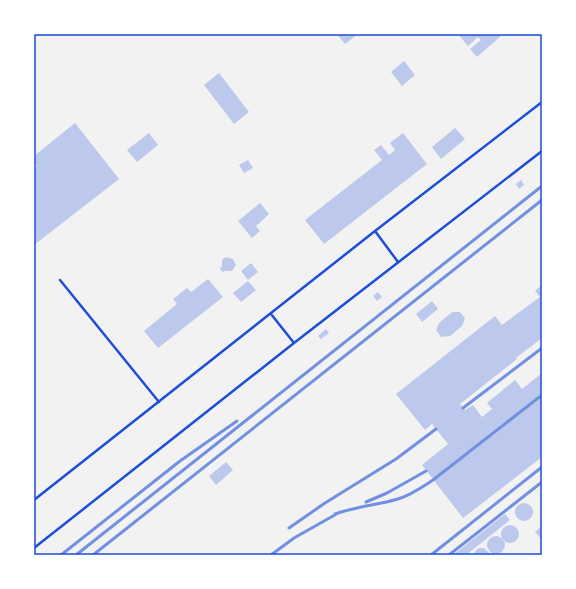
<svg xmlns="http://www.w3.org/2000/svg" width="576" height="589" font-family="'Noto Sans',sans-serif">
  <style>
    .building { fill: #bdc9ec }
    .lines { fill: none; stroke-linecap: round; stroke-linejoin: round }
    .service { stroke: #1d4ed8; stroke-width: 2.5 }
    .rail { stroke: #7290e2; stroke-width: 3 }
    .neatline { fill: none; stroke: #1d4ed8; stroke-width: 1.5 }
  </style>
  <rect width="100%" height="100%" fill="#f2f2f2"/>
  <path class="building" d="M 337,34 L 358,34 L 345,44 Z
    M 458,34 L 486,34 L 487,35 L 501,34 L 502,35 L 477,57 L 470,49 L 481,40 L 478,37 L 468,46 Z
    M 404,61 L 415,75 L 402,86 L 391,72 Z
    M 219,73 L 249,112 L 234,124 L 204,85 Z
    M 75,123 L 119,179 L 34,245 L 34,169 L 37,166 L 34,162 L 34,156 Z
    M 455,128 L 465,139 L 441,159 L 432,147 Z
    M 149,133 L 158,145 L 137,162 L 127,150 Z
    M 403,133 L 427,164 L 324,244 L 305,220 L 382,160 L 374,150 L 381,145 L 389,155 L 395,150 L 390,143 Z
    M 248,160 L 253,168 L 244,173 L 239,165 Z
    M 521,180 L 524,185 L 519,189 L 516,184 Z
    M 260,203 L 269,214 L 256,226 L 260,231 L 252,238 L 238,221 Z
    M 226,257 L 233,259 L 236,265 L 232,271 L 225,271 L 223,272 L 219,268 L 222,267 L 222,260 Z
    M 251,263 L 258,272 L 248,280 L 241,271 Z
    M 208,279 L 223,297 L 158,348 L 144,331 L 177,304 L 173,299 L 187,288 L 191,292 Z
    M 248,281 L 256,290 L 241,302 L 233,293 Z
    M 542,285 L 542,338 L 516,358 L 517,359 L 460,404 L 465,410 L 473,405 L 482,417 L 492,409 L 487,403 L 515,380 L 522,389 L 542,373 L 542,457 L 463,518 L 422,465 L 448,444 L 432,424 L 425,430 L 396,394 L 495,316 L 502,325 L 540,297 L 535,291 Z
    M 378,292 L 382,297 L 377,301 L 373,296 Z
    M 432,301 L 438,309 L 422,322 L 416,314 Z
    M 452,312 L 460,312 L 465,318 L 462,326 L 450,336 L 441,337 L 436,330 L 439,323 Z
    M 326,329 L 329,333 L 321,339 L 318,336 Z
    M 226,462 L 233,470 L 216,485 L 209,476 Z
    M515 512a9 9 0 1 1 18 0a9 9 0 1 1-18 0Z
    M 505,514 L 510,520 L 466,555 L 453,555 Z
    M501 534a9 9 0 1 1 18 0a9 9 0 1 1-18 0Z
    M 542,526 L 542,540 L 535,532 Z
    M487 545a9 9 0 1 1 18 0a9 9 0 1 1-18 0Z
    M 479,548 L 484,548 L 491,555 L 473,555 L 476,550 Z"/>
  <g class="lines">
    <path class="service" d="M 375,231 L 398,262
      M 60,280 L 159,402
      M 271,314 L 294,343
      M 34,500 L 375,231 L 542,102
      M 34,548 L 294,343 L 542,151"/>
    <path class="rail" d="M 463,408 L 542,348
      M 366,502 L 387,493 L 426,471
      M 335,514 C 355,507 377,505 398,499 C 411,495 422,487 433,480 L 542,395
      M 289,528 L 325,503 L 396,459 L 436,429
      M 61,555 L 180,461 L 237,421
      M 76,555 L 542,186
      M 93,555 L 542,200
      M 271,555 L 294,538 L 340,512
      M 431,555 L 542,467
      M 449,555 L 542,482"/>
  </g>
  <rect width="576" height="589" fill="none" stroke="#ffffff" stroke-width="70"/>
  <rect x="35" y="35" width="506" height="519" class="neatline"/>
</svg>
